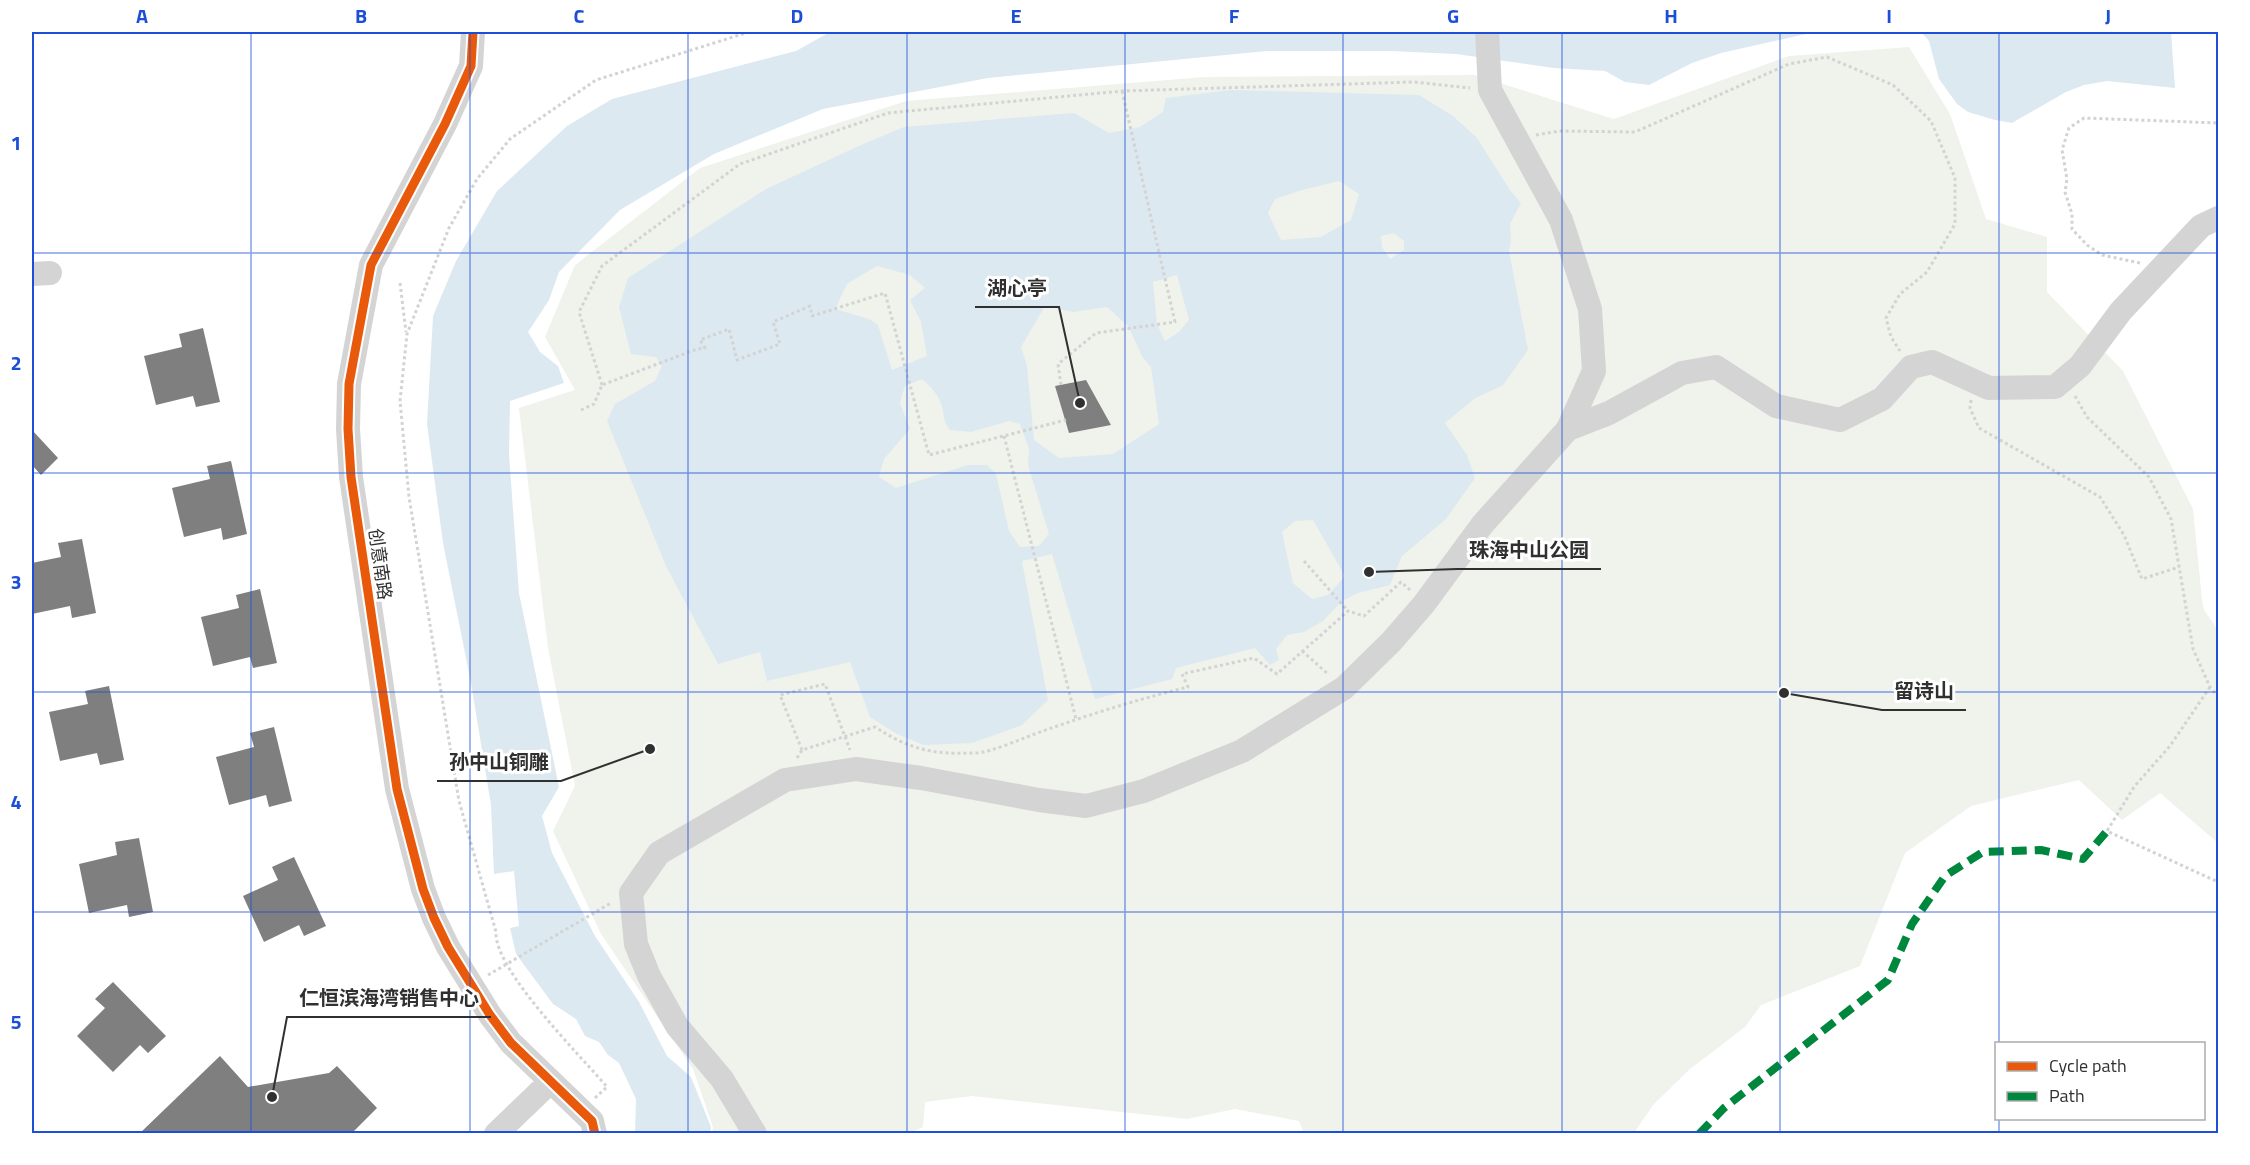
<svg xmlns="http://www.w3.org/2000/svg" width="2250" height="1165" font-family="'Titillium Web','Noto Sans SC',sans-serif">
  <style>
    .green { fill: #f0f2ec }
    .water { fill: #dde9f0; fill-rule: evenodd }
    .building { fill: #7f7f7f }
    .lines { fill: none; stroke-linecap: round; stroke-linejoin: round }
    .path { stroke: #d3d3d3; stroke-width: 3; stroke-dasharray: 3 3; stroke-linecap: butt }
    .minor { stroke: #d4d4d4; stroke-width: 24 }
    .quiet { stroke: #00873e; stroke-width: 8; stroke-dasharray: 15 8; stroke-linecap: butt }
    .cycleway-casing { stroke: #fff; stroke-width: 13 }
    .cycleway { stroke: #e8590c; stroke-width: 9 }
    .grid { fill: none; stroke: #1d4ed8; stroke-width: 1.5; stroke-opacity: 0.55 }
    .labels { text-anchor: middle; stroke-width: 6; stroke-linejoin: round; paint-order: stroke }
    .street-label { font-size: 18px; fill: #303030; stroke: #fff }
    .leader { fill: none; stroke: #303030; stroke-width: 2 }
    .callout-dot { fill: #303030; stroke: #fff; stroke-width: 2 }
    .callout-label { font-size: 20px; text-anchor: middle; font-weight: bold; fill: #303030; stroke: #fff; stroke-width: 6; stroke-linejoin: round; paint-order: stroke }
    .neatline { fill: none; stroke: #1d4ed8; stroke-width: 2 }
    .grid-label { font-size: 20px; text-anchor: middle; font-weight: bold; fill: #1d4ed8 }
  </style>
  <rect width="100%" height="100%" fill="#fff"/>
  <path class="green" d="M 1909,47 L 1950,114 L 1986,219 L 2047,237 L 2047,292 L 2123,371 L 2193,509 L 2202,600 L 2204,610 L 2218,630 L 2218,843 L 2160,793 L 2122,820 L 2079,780 L 1971,806 L 1905,853 L 1860,966 L 1761,1005 L 1745,1027 L 1690,1069 L 1653,1105 L 1634,1133 L 1304,1133 L 1299,1121 L 1235,1109 L 1187,1119 L 972,1096 L 925,1102 L 923,1127 L 909,1133 L 712,1133 L 713,1127 L 693,1069 L 601,934 L 553,831 L 575,786 L 548,648 L 519,408 L 575,390 L 545,337 L 575,265 L 700,168 L 906,101 L 1205,77 L 1474,75 L 1614,119 L 1789,56 Z"/>
  <path class="water" d="M 830,32 L 1815,32 L 1721,53 L 1692,63 L 1649,85 L 1625,82 L 1605,71 L 1554,68 L 1456,54 L 1391,51 L 1267,51 L 988,78 L 823,109 L 714,154 L 620,210 L 559,272 L 549,300 L 528,332 L 540,352 L 558,366 L 564,383 L 510,401 L 509,454 L 519,593 L 559,787 L 542,816 L 552,853 L 595,936 L 639,1002 L 667,1056 L 691,1077 L 711,1127 L 710,1133 L 635,1133 L 636,1099 L 619,1063 L 608,1055 L 599,1042 L 585,1036 L 576,1019 L 553,1004 L 516,954 L 510,928 L 519,926 L 514,871 L 494,874 L 491,805 L 471,683 L 443,543 L 427,424 L 433,316 L 456,261 L 497,191 L 567,126 L 612,99 L 796,51 Z
    M 1921,32 L 2171,32 L 2175,88 L 2107,81 L 2084,85 L 2066,92 L 2012,123 L 1995,120 L 1968,112 L 1957,104 L 1939,79 L 1929,41 Z
    M 1230,90 L 1419,95 L 1453,116 L 1477,138 L 1510,190 L 1521,203 L 1510,224 L 1511,240 L 1509,251 L 1528,350 L 1503,385 L 1474,399 L 1445,423 L 1467,455 L 1475,478 L 1446,519 L 1402,556 L 1390,585 L 1358,593 L 1342,601 L 1323,621 L 1304,632 L 1287,635 L 1276,649 L 1279,660 L 1270,665 L 1255,648 L 1176,668 L 1172,679 L 1095,699 L 1052,554 L 1022,561 L 1048,700 L 1022,725 L 972,743 L 924,745 L 897,734 L 870,717 L 850,662 L 767,681 L 760,652 L 718,664 L 666,566 L 607,421 L 615,404 L 655,381 L 662,366 L 656,357 L 631,354 L 619,307 L 628,278 L 766,189 L 861,145 L 904,127 L 1074,113 L 1109,133 L 1140,127 L 1163,112 L 1166,98 ZM 1339,181 L 1359,194 L 1351,220 L 1321,237 L 1281,240 L 1268,213 L 1275,199 L 1302,190 ZM 1394,233 L 1404,241 L 1404,250 L 1390,259 L 1382,247 L 1381,236 ZM 877,266 L 910,275 L 925,288 L 910,300 L 921,322 L 927,356 L 892,370 L 878,325 L 869,319 L 835,309 L 847,284 ZM 1177,275 L 1189,320 L 1179,332 L 1165,341 L 1157,324 L 1153,282 ZM 1045,306 L 1073,312 L 1107,307 L 1128,326 L 1143,358 L 1151,367 L 1159,424 L 1113,454 L 1059,458 L 1034,440 L 1027,366 L 1021,347 ZM 922,379 C 931,387 939,395 942,407 C 945,417 942,419 950,430 L 971,432 L 1009,421 L 1020,424 L 1029,449 L 1028,465 L 1049,534 L 1039,546 L 1020,547 L 1009,531 L 996,474 L 987,465 L 968,465 L 896,488 L 879,477 L 884,459 L 910,429 L 900,403 L 905,386 ZM 1313,520 L 1345,576 L 1328,595 L 1312,599 L 1293,583 L 1282,532 L 1295,521 Z"/>
  <path class="building" d="M 203,328 L 220,402 L 196,407 L 193,396 L 156,405 L 144,356 L 182,347 L 179,334 Z
    M 1086,380 L 1111,425 L 1069,433 L 1055,386 Z
    M 32,430 L 58,458 L 41,475 L 32,465 Z
    M 231,461 L 247,534 L 223,540 L 221,528 L 184,537 L 172,488 L 210,479 L 207,466 Z
    M 82,539 L 96,613 L 72,618 L 70,606 L 32,614 L 32,563 L 61,557 L 58,543 Z
    M 260,589 L 277,663 L 253,668 L 250,657 L 213,666 L 201,617 L 239,608 L 236,595 Z
    M 109,686 L 124,760 L 100,765 L 97,753 L 60,761 L 49,712 L 88,704 L 85,691 Z
    M 274,727 L 292,801 L 269,807 L 266,795 L 229,805 L 216,757 L 254,747 L 250,733 Z
    M 139,838 L 153,912 L 129,917 L 127,905 L 89,913 L 79,864 L 117,855 L 115,842 Z
    M 294,857 L 326,926 L 304,936 L 299,925 L 264,942 L 243,896 L 278,880 L 272,867 Z
    M 113,982 L 166,1036 L 148,1053 L 140,1045 L 113,1072 L 77,1036 L 105,1008 L 95,999 Z
    M 220,1056 L 248,1087 L 329,1073 L 337,1066 L 377,1108 L 351,1134 L 139,1134 Z"/>
  <g class="lines">
    <path class="path" d="M 1536,135 L 1559,131 L 1635,132 L 1789,64 L 1827,57 L 1893,85 L 1931,121 L 1955,178 L 1955,224 L 1927,272 L 1900,294 L 1886,318 L 1891,337 L 1900,351
      M 2140,263 L 2102,255 L 2087,245 L 2072,229 L 2072,214 L 2065,192 L 2067,179 L 2062,150 L 2069,128 L 2084,118 L 2218,123
      M 400,283 L 406,332
      M 602,385 L 579,312 L 602,266 L 740,164 L 888,113 L 1122,91 L 1414,82 L 1470,88
      M 1061,385 L 1058,364 L 1096,333 L 1175,322 L 1122,91
      M 2075,396 L 2087,417 L 2149,477 L 2171,519 L 2193,649 L 2210,687 L 2218,697
      M 1971,400 L 1970,408 L 1979,428 L 2100,497 L 2124,535 L 2142,579 L 2179,567
      M 581,410 L 594,404 L 602,385 L 697,349 L 705,348 L 700,340 L 729,329 L 737,360 L 780,344 L 773,322 L 810,306 L 812,316 L 885,293 L 929,455 L 1066,420
      M 1004,436 L 1076,719
      M 1304,561 L 1348,611
      M 1302,651 L 1328,674
      M 2210,687 L 2170,746 L 2134,787 L 2107,831 L 2218,882
      M 802,750 L 780,695 L 825,684 L 850,750
      M 797,758 L 802,750 L 875,727 C 909,749 933,755 974,753 C 991,753 1025,737 1043,731 C 1091,714 1139,699 1188,687 L 1182,674 L 1254,658 L 1277,674 L 1348,611 L 1364,616 L 1401,582 L 1410,590
      M 488,975 L 611,903
      M 595,1098 L 607,1087 C 581,1056 494,970 496,932 L 459,801 L 409,497 L 400,401 L 407,334 L 449,228 L 477,179 L 510,139 L 596,80 L 749,32"/>
    <path class="minor" d="M 473,32 L 471,66 L 445,124 L 371,265 L 349,384 L 348,429 L 351,477 L 397,789 L 423,889 L 434,918 L 448,947 L 490,1015 L 511,1043 L 592,1121 L 595,1134
      M 1487,32 L 1490,90 L 1561,220 L 1590,309 L 1594,371 L 1568,429
      M 32,274 L 50,273
      M 496,1134 L 550,1082
      M 755,1134 L 722,1079 L 677,1026 L 649,976 L 636,944 L 631,893 L 659,853 L 785,780 L 856,769 L 921,778 L 1039,800 L 1086,806 L 1144,791 L 1242,751 L 1344,688 L 1391,642 L 1424,604 L 1482,525 L 1568,429 L 1609,413 L 1682,373 L 1716,367 L 1776,406 L 1840,420 L 1882,399 L 1911,367 L 1932,362 L 1989,388 L 2055,387 L 2080,366 L 2121,311 L 2201,226 L 2218,218"/>
    <path class="quiet" d="M 1699,1134 L 1724,1108 L 1888,980 L 1912,924 L 1945,876 L 1983,852 L 2041,850 L 2083,859 L 2107,831"/>
    <defs>
      <path id="cycleway" d="M 473,32 L 471,66 L 445,124 L 371,265 L 349,384 L 348,429 L 351,477 L 397,789 L 423,889 L 434,918 L 448,947 L 490,1015 L 511,1043 L 592,1121 L 595,1134"/>
    </defs>
    <use href="#cycleway" class="cycleway-casing"/>
    <use href="#cycleway" class="cycleway"/>
  </g>
  <path class="grid" d="M 251,32 L 251,1134M 470,32 L 470,1134M 688,32 L 688,1134M 907,32 L 907,1134M 1125,32 L 1125,1134M 1343,32 L 1343,1134M 1562,32 L 1562,1134M 1780,32 L 1780,1134M 1999,32 L 1999,1044M 32,253 L 2218,253M 32,473 L 2218,473M 32,692 L 2218,692M 32,912 L 2218,912M 1999,1118 L 1999,1134"/>
  <g class="labels">
    <g class="street-label">
      <text transform="translate(380 564) rotate(82)" y="6">创意南路</text>
    </g>
  </g>
  <path class="leader" d="M1080 403L1059 307H975M1369 572L1457 569H1601M1784 693L1882 710H1966M650 749L561 781H437M272 1097L287 1017H491"/>
  <g class="callout-dot">
    <circle cx="1080" cy="403" r="6"/>
    <circle cx="1369" cy="572" r="6"/>
    <circle cx="1784" cy="693" r="6"/>
    <circle cx="650" cy="749" r="6"/>
    <circle cx="272" cy="1097" r="6"/>
  </g>
  <g class="callout-label">
    <text x="1017" y="295">湖心亭</text>
    <text x="1529" y="557">珠海中山公园</text>
    <text x="1924" y="698">留诗山</text>
    <text x="499" y="769">孙中山铜雕</text>
    <text x="389" y="1005">仁恒滨海湾销售中心</text>
  </g>
  <rect width="2250" height="1165" fill="none" stroke="#ffffff" stroke-width="66"/>
  <rect x="1995" y="1042" width="210" height="78" fill="#ffffff" stroke="#acacac" stroke-width="1.5"/>
  <rect x="2007" y="1062" width="30" height="9" fill="#e8590c" stroke="#acacac" stroke-width="1.5"/>
  <text x="2049" y="1072" font-size="18" fill="#303030">Cycle path</text>
  <rect x="2007" y="1092" width="30" height="9" fill="#00873e" stroke="#acacac" stroke-width="1.5"/>
  <text x="2049" y="1102" font-size="18" fill="#303030">Path</text>
  <rect x="33" y="33" width="2184" height="1099" class="neatline"/>
  <g class="grid-label">
    <text x="142" y="23">A</text>
    <text x="361" y="23">B</text>
    <text x="579" y="23">C</text>
    <text x="797" y="23">D</text>
    <text x="1016" y="23">E</text>
    <text x="1234" y="23">F</text>
    <text x="1453" y="23">G</text>
    <text x="1671" y="23">H</text>
    <text x="1889" y="23">I</text>
    <text x="2108" y="23">J</text>
    <text x="16" y="150">1</text>
    <text x="16" y="370">2</text>
    <text x="16" y="589">3</text>
    <text x="16" y="809">4</text>
    <text x="16" y="1029">5</text>
  </g>
</svg>
